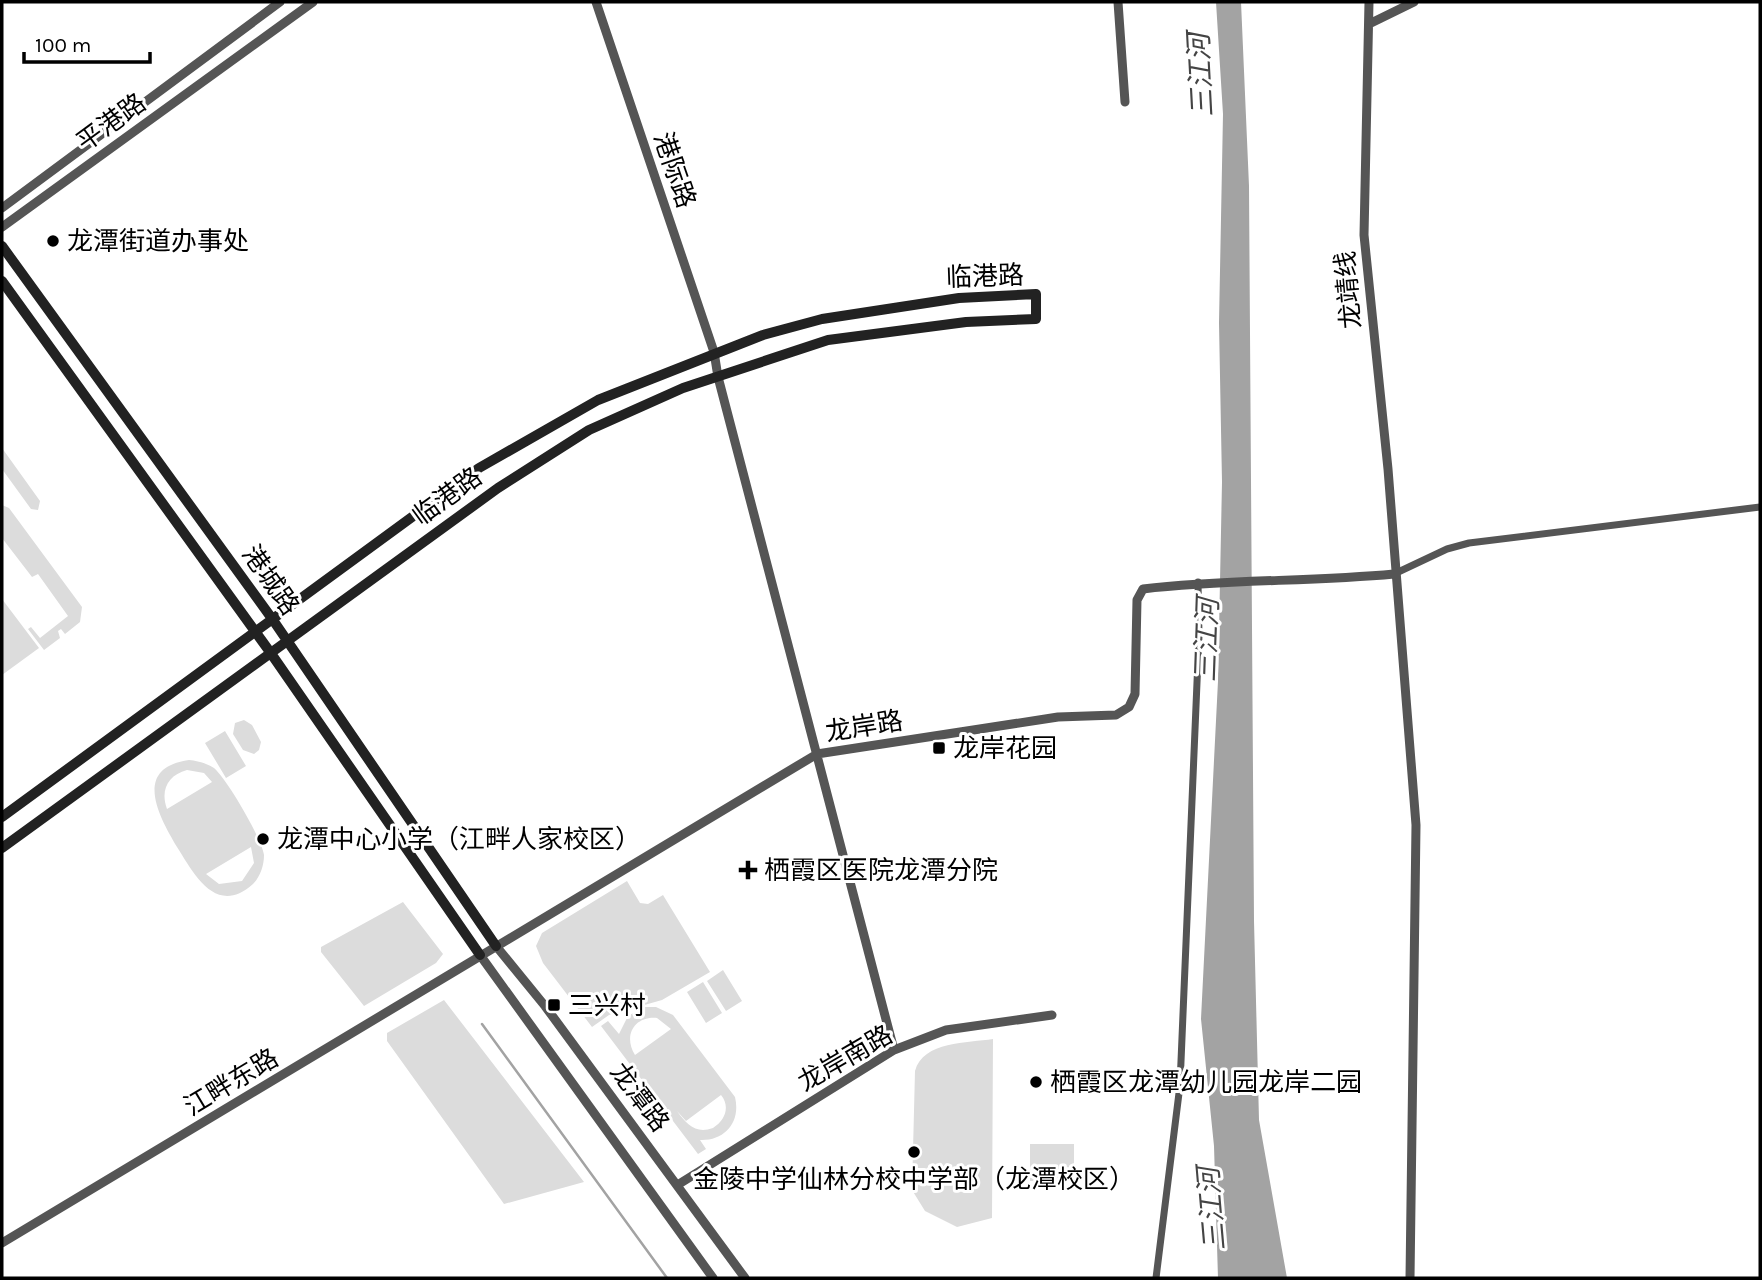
<svg xmlns="http://www.w3.org/2000/svg" width="1762" height="1280" font-family="Karla,'Noto Sans SC',sans-serif">
  <style>
    .green { fill: #dcdcdc; fill-rule: evenodd }
    .water { fill: #a3a3a3 }
    .lines { fill: none; stroke-linecap: round; stroke-linejoin: round }
    .stream { stroke: #a3a3a3; stroke-width: 2.5 }
    .minor { stroke: #555; stroke-width: 7 }
    .tertiary { stroke: #555; stroke-width: 9 }
    .secondary { stroke: #222; stroke-width: 10 }
    .poi-dot { fill: #000; stroke: #fff; stroke-width: 2.5 }
    .labels { text-anchor: middle; stroke-width: 6; stroke-linejoin: round; paint-order: stroke }
    .street-label { font-size: 26px; fill: #000; stroke: #fff }
    .poi-label { font-size: 26px; fill: #000; stroke: #fff; text-anchor: start }
    .water-label { font-size: 28px; font-style: italic; fill: #444; stroke: #fff }
  </style>
  <rect width="100%" height="100%" fill="#fff"/>
  <path class="green" d="M 2,448 L 40,501 L 38,510 L 31,509 L 2,469 Z
    M 2,505 L 9,508 L 82,607 L 80,622 L 65,634 L 61,629 L 58,631 L 60,638 L 44,650 L 28,629 L 31,627 L 40,638 L 68,616 L 38,574 L 32,577 L 2,538 Z
    M 2,599 L 39,648 L 2,675 Z
    M 244,720 L 252,725 L 261,742 L 259,750 L 254,754 L 243,750 L 233,734 L 235,723 Z
    M 225,731 L 246,766 L 226,778 L 205,743 Z
    M 189,760 C 198,761 206,763 214,768 C 227,779 262,839 264,855 C 264,866 260,877 253,884 C 216,917 194,874 177,847 C 160,818 131,768 189,760 ZM 187,770 L 204,773 L 212,782 L 167,809 C 160,790 168,775 187,770 ZM 251,847 L 254,863 L 242,881 L 219,884 L 206,874 Z
    M 627,881 L 640,903 L 648,904 L 663,895 L 710,972 L 662,1000 L 609,1015 L 592,1027 L 543,963 L 536,946 L 542,933 Z
    M 403,902 L 443,954 L 436,963 L 364,1006 L 321,952 L 321,947 Z
    M 723,970 L 742,1001 L 726,1011 L 707,981 Z
    M 703,982 L 722,1013 L 706,1023 L 687,992 Z
    M 444,1000 L 584,1182 L 504,1204 L 387,1041 L 387,1033 Z
    M 644,1007 L 656,1007 L 673,1015 L 735,1097 C 741,1122 725,1141 700,1140 L 706,1149 L 698,1154 L 601,1026 L 608,1021 L 619,1034 L 628,1016 ZM 657,1018 L 671,1029 L 635,1055 C 623,1036 634,1016 657,1018 ZM 721,1095 C 730,1106 726,1120 713,1128 C 696,1134 687,1125 677,1111 L 686,1121 Z
    M 993,1039 L 992,1218 L 957,1227 L 925,1211 L 912,1190 L 915,1071 C 923,1041 968,1043 993,1039 Z
    M 1030,1144 L 1074,1144 L 1074,1181 L 1030,1181 Z"/>
  <path class="water" d="M 1216,2 L 1241,2 L 1249,186 L 1254,921 L 1259,1120 L 1287,1278 L 1218,1278 L 1214,1146 L 1201,1019 L 1218,681 L 1222,482 L 1219,323 L 1223,114 Z"/>
  <g class="lines">
    <path class="stream" d="M 482,1024 L 667,1278"/>
    <path class="minor" d="M 1394,574 L 1447,549 L 1469,543 L 1760,507
      M 1156,1278 L 1180,1085 L 1199,635 L 1198,582"/>
    <path class="tertiary" d="M 596,2 L 714,352 L 718,377 L 894,1050
      M 1118,2 L 1125,102
      M 1369,2 L 1364,235 L 1388,469 L 1416,825 L 1410,1278
      M 1369,24 L 1414,2
      M 2,208 L 280,2
      M 2,227 L 313,2
      M 496,946 L 545,1006 L 745,1278
      M 480,955 L 713,1278
      M 679,1184 L 894,1050 L 946,1030 L 1052,1015
      M 2,1243 L 817,754 L 1058,717 L 1116,715 L 1129,707 L 1135,694 L 1137,600 L 1143,589 C 1226,579 1310,582 1394,574"/>
    <path class="secondary" d="M 2,246 L 273,620 L 496,946
      M 2,281 L 270,652 L 480,955
      M 2,817 L 479,468 L 598,400 L 763,335 L 822,319 L 959,298 L 1036,294 L 1036,319 L 966,322 L 828,340 L 683,388 L 589,430 L 498,488 L 2,848"/>
  </g>
  <g class="poi-dot">
    <circle cx="53" cy="241" r="7"/>
    <rect x="932" y="741" width="14" height="14" rx="3.5"/>
    <circle cx="263" cy="839" r="7"/>
    <path d="M744.5 859.5h7v7h7v7h-7v7h-7v-7h-7v-7h7z"/>
    <rect x="547" y="998" width="14" height="14" rx="3.5"/>
    <circle cx="1036" cy="1082" r="7"/>
    <circle cx="914" cy="1152" r="7"/>
  </g>
  <g class="labels">
    <g class="street-label">
      <text transform="translate(111 122) rotate(-36)" y="9">平港路</text>
      <text transform="translate(675 170) rotate(71)" y="9">港际路</text>
      <text transform="translate(985 276) rotate(-2)" y="9">临港路</text>
      <text transform="translate(1348 290) rotate(-95)" y="9">龙靖线</text>
      <text transform="translate(447 496) rotate(-36)" y="9">临港路</text>
      <text transform="translate(271 580) rotate(55)" y="9">港城路</text>
      <text transform="translate(864 726) rotate(-9)" y="9">龙岸路</text>
      <text transform="translate(845 1058) rotate(-30)" y="9">龙岸南路</text>
      <text transform="translate(231 1082) rotate(-31)" y="9">江畔东路</text>
      <text transform="translate(640 1097) rotate(53)" y="9">龙潭路</text>
    </g>
    <g class="poi-label">
      <text x="67" y="250">龙潭街道办事处</text>
      <text x="953" y="757">龙岸花园</text>
      <text x="277" y="848">龙潭中心小学（江畔人家校区）</text>
      <text x="764" y="879">栖霞区医院龙潭分院</text>
      <text x="568" y="1014">三兴村</text>
      <text x="1050" y="1091">栖霞区龙潭幼儿园龙岸二园</text>
      <text x="914" y="1188" text-anchor="middle">金陵中学仙林分校中学部（龙潭校区）</text>
    </g>
    <g class="water-label">
      <text transform="translate(1200 75) rotate(-93)" y="10">三江河</text>
      <text transform="translate(1206 640) rotate(-88)" y="10">三江河</text>
      <text transform="translate(1211 1209) rotate(-95)" y="10">三江河</text>
    </g>
  </g>
  <rect width="1762" height="1280" fill="none" stroke="#000000" stroke-width="7"/>
  <path d="M24 52v10h126v-10" fill="none" stroke="#000000" stroke-width="3.5"/>
  <text x="35" y="52" font-size="21" fill="#000000" stroke="#ffffff" stroke-width="5" paint-order="stroke">100 m</text>
</svg>
